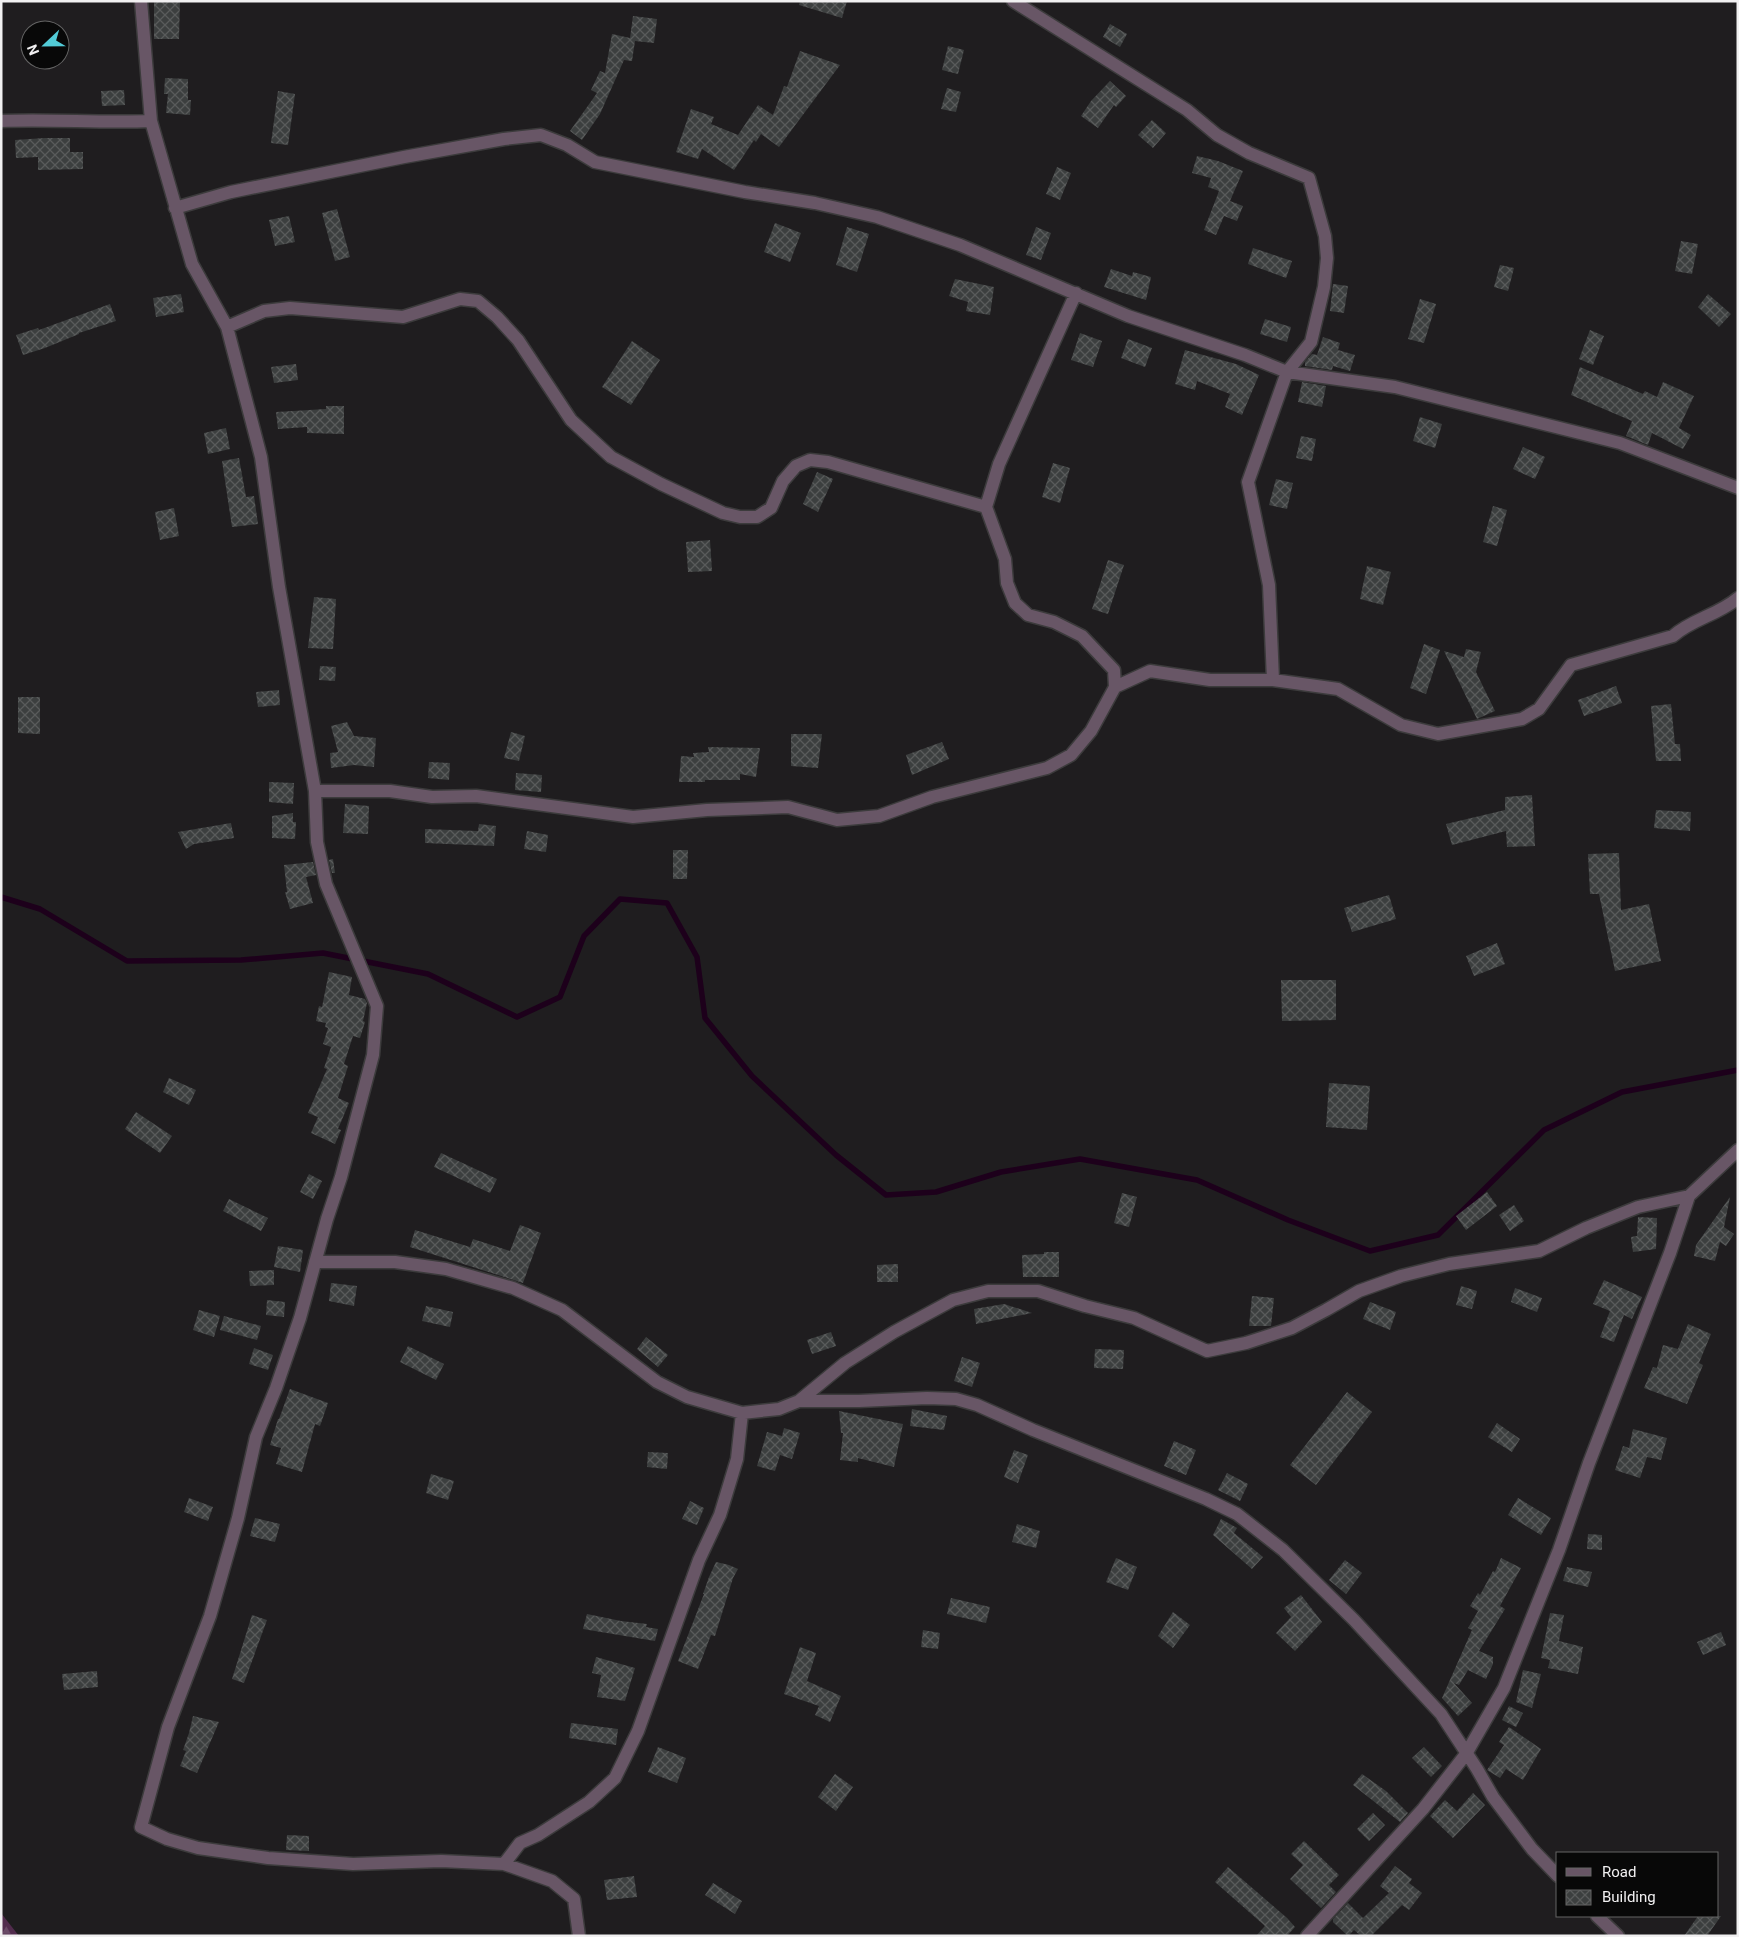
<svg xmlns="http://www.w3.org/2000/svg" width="1739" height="1937" font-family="Roboto,sans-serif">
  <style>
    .forest { fill: url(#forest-firs) }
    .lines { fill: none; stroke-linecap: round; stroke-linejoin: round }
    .stream { stroke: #1d001b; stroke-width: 5.5 }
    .building { fill: url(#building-cross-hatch) }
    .minor-casing { stroke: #3c3b3c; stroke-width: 15 }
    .minor { stroke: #685666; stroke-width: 12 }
  </style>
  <defs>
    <pattern id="forest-firs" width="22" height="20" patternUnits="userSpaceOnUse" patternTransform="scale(1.25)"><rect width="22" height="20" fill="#512c4d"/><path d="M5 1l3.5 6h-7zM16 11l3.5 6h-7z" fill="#6a4b67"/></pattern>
    <pattern id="building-cross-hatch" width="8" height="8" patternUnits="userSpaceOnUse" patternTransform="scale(1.25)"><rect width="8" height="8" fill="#3c3f3f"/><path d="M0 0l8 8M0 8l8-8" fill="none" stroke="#595b5b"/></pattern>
  </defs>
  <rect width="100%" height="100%" fill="#1f1d1f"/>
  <path class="forest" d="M 1,1913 L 19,1936 L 1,1936 Z"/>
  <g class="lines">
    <path class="stream" d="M 1,897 L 40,909 L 127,961 L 241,960 L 323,953 L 428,974 L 517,1017 L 560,997 L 584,936 L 620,899 L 667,903 L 697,957 L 705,1018 L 752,1076 L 836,1155 L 886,1195 L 936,1192 L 1001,1172 L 1080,1159 L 1197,1180 L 1288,1220 L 1370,1251 L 1438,1235 L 1544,1130 L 1622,1092 L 1738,1070"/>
  </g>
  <path class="building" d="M 154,1 L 180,1 L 179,39 L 154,39 Z
    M 800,1 L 847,1 L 842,18 L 799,5 Z
    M 633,16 L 657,19 L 654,43 L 635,41 L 632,61 L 624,60 L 600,114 L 582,140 L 570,131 L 597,93 L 591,90 L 600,71 L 605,73 L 612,34 L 630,38 Z
    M 1110,24 L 1127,34 L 1120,47 L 1103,37 Z
    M 948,46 L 964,50 L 958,74 L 942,70 Z
    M 800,51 L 840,65 L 779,147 L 761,134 L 756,142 L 754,140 L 734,170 L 702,149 L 698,159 L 676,152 L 691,109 L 714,117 L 711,124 L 738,135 L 758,105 L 773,115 L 784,86 L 787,87 Z
    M 165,78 L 188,79 L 188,100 L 191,100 L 190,115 L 166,113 L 168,94 L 164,94 Z
    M 1110,81 L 1126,96 L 1116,107 L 1114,105 L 1098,128 L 1081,116 L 1091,101 Z
    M 947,88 L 961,92 L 956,112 L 941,109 Z
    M 124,90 L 125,105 L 102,106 L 101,91 Z
    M 278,91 L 295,94 L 288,145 L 271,143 Z
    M 1152,120 L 1166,133 L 1153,148 L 1138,135 Z
    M 45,138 L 70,138 L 70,152 L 83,152 L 83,169 L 38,170 L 38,157 L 16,158 L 15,140 Z
    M 1197,156 L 1218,161 L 1243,171 L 1230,201 L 1243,206 L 1237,221 L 1224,216 L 1216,235 L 1204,230 L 1219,191 L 1208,187 L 1211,178 L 1192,173 Z
    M 1057,167 L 1071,173 L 1060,200 L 1046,194 Z
    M 337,209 L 350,257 L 335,261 L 322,213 Z
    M 289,216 L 295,242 L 275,246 L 269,220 Z
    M 775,223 L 801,233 L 790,262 L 764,252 Z
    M 847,227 L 869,234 L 857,272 L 836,265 Z
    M 1036,227 L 1051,233 L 1041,260 L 1026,255 Z
    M 1681,241 L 1698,244 L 1692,274 L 1675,271 Z
    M 1253,248 L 1292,261 L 1286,278 L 1248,264 Z
    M 1500,265 L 1514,268 L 1508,291 L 1494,287 Z
    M 1111,269 L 1132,276 L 1133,272 L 1151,277 L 1146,300 L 1104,287 Z
    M 955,279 L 994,287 L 990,315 L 966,311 L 968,302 L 949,296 Z
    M 1333,284 L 1348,286 L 1344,313 L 1330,311 Z
    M 181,294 L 184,312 L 156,317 L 153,298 Z
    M 1708,294 L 1731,314 L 1719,327 L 1698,307 Z
    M 1420,299 L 1436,304 L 1424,343 L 1408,339 Z
    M 110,304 L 116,321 L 79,333 L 79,334 L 45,348 L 23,355 L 16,335 L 38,328 L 39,330 Z
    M 1265,319 L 1291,327 L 1287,342 L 1260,334 Z
    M 1590,330 L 1604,336 L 1593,365 L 1579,359 Z
    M 1080,333 L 1102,341 L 1093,367 L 1071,360 Z
    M 1323,337 L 1340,343 L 1338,350 L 1355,355 L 1350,371 L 1333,366 L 1332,370 L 1305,366 L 1305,362 L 1312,354 L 1317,355 Z
    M 1128,339 L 1152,348 L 1145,367 L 1121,358 Z
    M 632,341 L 660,360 L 631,405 L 602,387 Z
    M 1185,350 L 1236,364 L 1259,375 L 1242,415 L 1225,407 L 1230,394 L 1197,381 L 1195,390 L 1175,384 Z
    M 296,364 L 298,380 L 274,383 L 271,367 Z
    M 1580,367 L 1643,394 L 1645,391 L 1657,397 L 1663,382 L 1694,396 L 1679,428 L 1691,435 L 1683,449 L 1652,433 L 1648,445 L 1626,436 L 1632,421 L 1571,395 Z
    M 1302,382 L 1326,386 L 1322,407 L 1298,402 Z
    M 326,406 L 344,406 L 344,434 L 307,433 L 307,427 L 278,429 L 276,412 L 326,409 Z
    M 1420,417 L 1442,424 L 1435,448 L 1413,441 Z
    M 226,428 L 230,449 L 208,454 L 204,433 Z
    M 1301,436 L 1316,439 L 1312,461 L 1296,458 Z
    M 1523,447 L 1545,457 L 1535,479 L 1513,469 Z
    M 239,458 L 246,497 L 254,496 L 258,524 L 232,527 L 222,461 Z
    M 1053,463 L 1070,468 L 1060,503 L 1042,497 Z
    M 817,472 L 833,479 L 818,512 L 803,504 Z
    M 1276,479 L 1293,483 L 1287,509 L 1269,505 Z
    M 1493,506 L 1507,510 L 1497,546 L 1483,542 Z
    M 174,508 L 179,536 L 160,540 L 155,512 Z
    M 710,540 L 712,571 L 688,572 L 686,542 Z
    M 1108,560 L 1124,565 L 1108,614 L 1092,609 Z
    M 1367,566 L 1391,572 L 1383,605 L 1360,599 Z
    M 314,597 L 336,599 L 333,649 L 308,648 Z
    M 1424,644 L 1440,650 L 1426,694 L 1410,688 Z
    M 1466,649 L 1481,652 L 1476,672 L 1495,711 L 1479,718 L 1477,719 L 1444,651 L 1464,657 Z
    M 320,666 L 336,667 L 335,681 L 319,680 Z
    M 1616,686 L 1622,703 L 1584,716 L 1578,700 Z
    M 279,690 L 280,705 L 258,707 L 256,692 Z
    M 18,697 L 40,697 L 40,734 L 18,733 Z
    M 1671,704 L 1675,744 L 1680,744 L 1681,761 L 1656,761 L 1651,706 Z
    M 347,722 L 354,736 L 376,738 L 374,767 L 354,765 L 331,768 L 330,753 L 338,752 L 331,726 Z
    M 511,732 L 525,736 L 519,761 L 504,758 Z
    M 791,734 L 822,734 L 818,768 L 791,766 Z
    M 942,742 L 949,759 L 912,775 L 906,755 Z
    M 708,747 L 760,748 L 756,777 L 740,774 L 740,780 L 705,780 L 705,782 L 679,782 L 681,756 L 694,757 L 693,753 L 709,752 Z
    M 429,762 L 450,763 L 449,780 L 428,778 Z
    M 516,773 L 542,775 L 541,792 L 515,790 Z
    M 269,782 L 294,783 L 293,804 L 269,802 Z
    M 1532,795 L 1535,846 L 1507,847 L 1506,831 L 1452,845 L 1446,824 L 1505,810 L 1505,797 Z
    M 345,804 L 369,806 L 368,834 L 343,833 Z
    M 1656,810 L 1691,812 L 1690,831 L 1654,828 Z
    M 293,813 L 293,822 L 296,822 L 295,839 L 272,838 L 272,816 Z
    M 231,823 L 234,838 L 194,844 L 186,849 L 178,832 Z
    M 479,824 L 496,826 L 494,846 L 425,843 L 425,829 L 478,831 Z
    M 527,831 L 548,835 L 546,852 L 524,849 Z
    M 673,850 L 688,850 L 687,879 L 673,879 Z
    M 1619,853 L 1621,910 L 1649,904 L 1661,961 L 1615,971 L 1599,894 L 1590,894 L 1588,854 Z
    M 333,859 L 335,873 L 332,873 L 329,860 Z
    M 313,862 L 316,875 L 306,877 L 313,903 L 290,909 L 285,892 L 287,892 L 284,865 Z
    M 1389,895 L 1396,919 L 1352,932 L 1344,908 Z
    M 1497,943 L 1505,964 L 1474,976 L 1466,956 Z
    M 329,972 L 352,977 L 349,995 L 365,999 L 367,1003 L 363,1021 L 365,1022 L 360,1038 L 353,1036 L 344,1064 L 348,1066 L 338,1098 L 349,1103 L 338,1129 L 341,1130 L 335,1144 L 311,1133 L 318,1117 L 308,1113 L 327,1069 L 324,1068 L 331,1047 L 323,1044 L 328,1028 L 325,1027 L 326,1023 L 316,1021 L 319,1006 L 322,1007 Z
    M 1281,980 L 1336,980 L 1336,1020 L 1282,1021 Z
    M 169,1078 L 196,1090 L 189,1105 L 163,1092 Z
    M 1329,1083 L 1370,1086 L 1367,1130 L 1326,1127 Z
    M 136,1112 L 172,1136 L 160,1153 L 125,1129 Z
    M 441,1153 L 497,1179 L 490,1193 L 434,1167 Z
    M 309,1174 L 322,1181 L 313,1199 L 300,1192 Z
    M 1487,1192 L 1497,1206 L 1466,1230 L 1456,1216 Z
    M 1122,1193 L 1137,1197 L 1129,1227 L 1114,1223 Z
    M 1730,1197 L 1724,1227 L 1734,1234 L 1726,1246 L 1720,1242 L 1715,1261 L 1694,1256 L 1696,1245 Z
    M 229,1199 L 268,1218 L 261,1231 L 223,1211 Z
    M 1514,1205 L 1524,1221 L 1510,1231 L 1499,1215 Z
    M 1638,1217 L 1657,1218 L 1656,1249 L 1633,1252 L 1631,1237 L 1637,1236 Z
    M 520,1225 L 541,1233 L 523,1283 L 410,1247 L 415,1230 L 470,1247 L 473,1239 L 510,1251 Z
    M 278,1246 L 303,1250 L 300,1272 L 274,1267 Z
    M 1044,1252 L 1059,1252 L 1059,1277 L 1023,1277 L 1022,1255 L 1044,1254 Z
    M 898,1264 L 898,1282 L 877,1282 L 877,1265 Z
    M 274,1270 L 274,1285 L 250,1286 L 249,1271 Z
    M 1604,1280 L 1642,1297 L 1632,1319 L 1624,1315 L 1614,1342 L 1600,1337 L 1610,1311 L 1593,1304 Z
    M 331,1283 L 357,1286 L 354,1306 L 329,1301 Z
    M 1461,1286 L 1477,1291 L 1472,1309 L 1456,1305 Z
    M 1515,1288 L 1542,1298 L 1537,1312 L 1511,1302 Z
    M 1252,1296 L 1274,1298 L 1271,1326 L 1249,1326 Z
    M 267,1300 L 285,1302 L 284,1317 L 266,1315 Z
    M 1370,1302 L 1396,1312 L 1390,1330 L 1363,1319 Z
    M 1004,1304 L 1032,1313 L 976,1324 L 974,1309 Z
    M 426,1306 L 453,1312 L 450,1327 L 422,1321 Z
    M 199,1310 L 220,1316 L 214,1337 L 193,1330 Z
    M 224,1316 L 261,1326 L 257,1340 L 220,1330 Z
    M 1688,1324 L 1711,1334 L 1699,1363 L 1703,1365 L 1687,1404 L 1644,1388 L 1653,1367 L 1657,1368 L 1663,1345 L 1678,1349 Z
    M 831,1332 L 836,1346 L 812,1354 L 807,1340 Z
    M 646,1337 L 668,1355 L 658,1367 L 637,1349 Z
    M 408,1346 L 444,1364 L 436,1380 L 400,1362 Z
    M 254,1348 L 273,1355 L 268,1370 L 249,1364 Z
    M 1095,1349 L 1124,1350 L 1123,1369 L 1094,1368 Z
    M 962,1357 L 980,1363 L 972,1387 L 954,1381 Z
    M 290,1389 L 328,1403 L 320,1426 L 315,1424 L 302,1472 L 276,1464 L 281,1448 L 270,1445 L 278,1419 L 279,1419 Z
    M 1347,1392 L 1372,1412 L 1316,1485 L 1290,1465 Z
    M 912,1409 L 947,1416 L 944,1430 L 910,1426 Z
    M 839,1411 L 903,1424 L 894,1467 L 858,1458 L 858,1462 L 840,1460 L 843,1433 L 841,1433 Z
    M 1497,1423 L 1520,1439 L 1512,1452 L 1488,1437 Z
    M 784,1428 L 800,1433 L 792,1459 L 780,1455 L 775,1471 L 757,1466 L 767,1432 L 782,1436 Z
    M 1633,1429 L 1667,1438 L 1661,1460 L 1647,1457 L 1640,1478 L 1615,1470 L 1623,1446 L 1629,1448 Z
    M 1174,1441 L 1196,1450 L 1186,1475 L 1164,1466 Z
    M 1014,1450 L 1028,1455 L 1018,1483 L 1004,1477 Z
    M 648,1452 L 668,1453 L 667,1469 L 647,1467 Z
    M 1227,1473 L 1248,1484 L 1240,1501 L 1218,1490 Z
    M 431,1474 L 454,1481 L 448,1500 L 426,1493 Z
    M 189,1498 L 213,1507 L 208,1521 L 184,1512 Z
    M 1518,1498 L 1551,1518 L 1541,1535 L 1508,1515 Z
    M 690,1501 L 704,1508 L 697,1525 L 682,1519 Z
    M 255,1518 L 280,1524 L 275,1542 L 250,1536 Z
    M 1221,1519 L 1237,1528 L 1234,1533 L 1263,1557 L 1252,1569 L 1213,1535 Z
    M 1017,1524 L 1040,1531 L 1036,1548 L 1012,1542 Z
    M 1588,1534 L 1602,1535 L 1602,1550 L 1587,1549 Z
    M 1116,1558 L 1137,1567 L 1128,1590 L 1106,1582 Z
    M 1501,1558 L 1521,1568 L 1500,1606 L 1505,1609 L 1479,1651 L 1493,1657 L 1493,1664 L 1486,1679 L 1468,1670 L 1459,1685 L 1454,1683 L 1472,1703 L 1458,1716 L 1442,1698 L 1472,1630 L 1468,1628 L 1478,1611 L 1470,1606 L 1478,1593 L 1480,1595 L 1493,1571 L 1495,1572 Z
    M 1345,1560 L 1362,1573 L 1346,1594 L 1329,1580 Z
    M 716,1562 L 729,1565 L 738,1569 L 733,1578 L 715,1636 L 711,1635 L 698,1669 L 678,1661 L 704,1594 L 703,1594 L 709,1577 Z
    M 1567,1567 L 1592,1572 L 1588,1587 L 1563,1581 Z
    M 1301,1595 L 1322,1622 L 1295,1651 L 1276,1633 L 1291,1617 L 1284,1608 Z
    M 951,1598 L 990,1607 L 986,1623 L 947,1614 Z
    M 1173,1612 L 1190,1625 L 1173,1648 L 1158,1636 Z
    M 1550,1613 L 1564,1615 L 1559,1641 L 1583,1647 L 1578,1674 L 1548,1668 L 1550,1660 L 1541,1658 Z
    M 587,1614 L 621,1621 L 647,1624 L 646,1627 L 658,1629 L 655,1641 L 583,1629 Z
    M 252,1615 L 267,1620 L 244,1683 L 232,1679 Z
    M 923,1630 L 940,1633 L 938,1649 L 921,1647 Z
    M 1721,1632 L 1726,1645 L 1703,1655 L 1697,1642 Z
    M 800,1647 L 816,1653 L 807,1681 L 841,1696 L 830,1722 L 815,1715 L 819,1706 L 784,1694 Z
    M 596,1657 L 635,1668 L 625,1701 L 597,1697 L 601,1675 L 592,1673 Z
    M 1523,1670 L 1541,1674 L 1532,1708 L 1516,1702 Z
    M 97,1671 L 98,1687 L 64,1690 L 62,1674 Z
    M 1509,1706 L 1523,1713 L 1516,1727 L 1502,1720 Z
    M 193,1716 L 219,1722 L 197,1773 L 180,1766 L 186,1751 L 183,1750 L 189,1733 Z
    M 571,1723 L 618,1729 L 616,1745 L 569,1738 Z
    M 1509,1727 L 1541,1749 L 1523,1780 L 1506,1769 L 1500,1778 L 1487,1770 L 1504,1745 L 1499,1742 Z
    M 658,1747 L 686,1758 L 677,1783 L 648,1772 Z
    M 1424,1747 L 1442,1766 L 1431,1777 L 1412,1758 Z
    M 835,1774 L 853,1787 L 836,1811 L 818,1797 Z
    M 1362,1774 L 1386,1791 L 1408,1813 L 1400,1822 L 1353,1785 Z
    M 1473,1793 L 1485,1805 L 1453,1838 L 1430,1816 L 1445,1800 L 1457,1811 Z
    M 1373,1813 L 1385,1825 L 1369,1841 L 1357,1829 Z
    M 287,1835 L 309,1836 L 309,1851 L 286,1850 Z
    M 1304,1841 L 1339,1875 L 1329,1885 L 1336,1892 L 1321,1908 L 1290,1879 L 1303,1865 L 1291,1854 Z
    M 1395,1866 L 1412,1879 L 1409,1883 L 1422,1893 L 1409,1910 L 1402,1905 L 1371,1936 L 1361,1936 L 1354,1930 L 1348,1936 L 1333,1922 L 1333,1919 L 1348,1903 L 1363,1918 L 1389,1893 L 1380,1886 Z
    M 1228,1867 L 1287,1918 L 1295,1927 L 1287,1936 L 1256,1936 L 1265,1926 L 1215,1882 Z
    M 634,1876 L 637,1897 L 607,1900 L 604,1880 Z
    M 713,1883 L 742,1901 L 735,1914 L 705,1895 Z
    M 1698,1916 L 1721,1916 L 1707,1936 L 1684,1936 Z"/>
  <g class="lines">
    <defs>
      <path id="minor" d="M 141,1 L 151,121 L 192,264 L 227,327 L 261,457 L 279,587 L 315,791 L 317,842 L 326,884 L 377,1006 L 373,1055 L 341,1177 L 327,1219 L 300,1318 L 276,1388 L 256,1437 L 238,1518 L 210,1616 L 168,1727 L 141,1827 L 167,1839 L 198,1848 L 268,1858 L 353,1864 L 441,1861 L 504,1864 L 552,1881 L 574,1899 L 579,1936
        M 1013,1 L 1187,110 L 1217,135 L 1249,153 L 1309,178 L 1325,236 L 1327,258 L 1324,287 L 1311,342 L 1287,372 L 1248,482 L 1269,585 L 1273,680
        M 1,121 C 51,119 101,123 151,121
        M 175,208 L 231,192 L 404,157 L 504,139 L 541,135 L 567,145 L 595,162 L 745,192 L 815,203 L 877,217 L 960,245 L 1128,316 L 1245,355 L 1287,372 L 1395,387 L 1620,443 L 1738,488
        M 227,327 L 264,311 L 290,308 L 403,317 L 460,299 L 478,301 L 497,317 L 518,340 L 571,420 L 611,457 L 661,484 L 723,513 L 740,517 L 757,517 L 771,508 L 783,481 L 796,466 L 810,460 L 828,462 L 986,507
        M 1115,687 L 1150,671 L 1210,680 L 1273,680 L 1338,689 L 1401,725 L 1438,734 L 1522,719 L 1539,709 L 1571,665 L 1673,636 C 1692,619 1718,615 1738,598
        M 315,791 L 390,791 L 432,797 L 476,796 L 633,817 L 707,810 L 788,807 L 837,820 L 879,816 L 932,797 L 1047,768 L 1071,755 L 1091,731 L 1115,687 L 1114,670 L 1082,636 L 1054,622 L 1028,615 L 1015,603 L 1007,583 L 1005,559 L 986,507 L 999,464 L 1076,293
        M 315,1262 L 395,1262 L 446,1269 L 513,1288 L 562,1310 L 657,1382 L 687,1397 L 742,1413 L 779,1409 L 799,1401 L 845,1363 L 894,1332 L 953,1300 L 988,1291 L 1038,1291 L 1085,1306 L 1134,1318 L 1207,1351 L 1246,1343 L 1292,1328 L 1326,1310 L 1359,1291 L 1401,1276 L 1449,1264 L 1539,1251 L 1586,1228 L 1638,1207 L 1689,1196
        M 799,1401 L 859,1401 L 927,1398 L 956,1399 L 977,1405 L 1033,1430 L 1206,1499 L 1237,1514 L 1283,1550 L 1354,1620 L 1441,1714 L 1477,1769 L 1493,1797 L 1532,1849 L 1558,1876
        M 504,1864 L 520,1843 L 538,1835 L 589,1802 L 615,1778 L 638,1731 L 699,1560 L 720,1515 L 737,1459 L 742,1413
        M 1597,1916 L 1618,1936
        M 1307,1936 L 1423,1809 L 1466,1754 L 1504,1688 L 1559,1550 L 1589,1463 L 1670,1253 L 1689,1196 L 1738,1150"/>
    </defs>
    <use href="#minor" class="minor-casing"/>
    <use href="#minor" class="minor"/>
  </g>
  <rect width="1739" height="1937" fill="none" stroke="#f1f0f1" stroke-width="5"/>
  <rect x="1556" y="1852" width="162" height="65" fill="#080808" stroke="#656565"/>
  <rect x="1566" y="1868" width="25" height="8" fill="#685666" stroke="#656565"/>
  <text x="1602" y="1877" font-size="15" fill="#f1f0f1">Road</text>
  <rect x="1566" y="1890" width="25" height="15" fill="url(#building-cross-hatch)" stroke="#656565"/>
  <text x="1602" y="1902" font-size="15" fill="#f1f0f1">Building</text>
  <g transform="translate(45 45) rotate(248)"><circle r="24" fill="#080808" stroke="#656565"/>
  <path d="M0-4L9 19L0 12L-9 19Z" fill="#52cbd7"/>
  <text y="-8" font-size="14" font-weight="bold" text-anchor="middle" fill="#f1f0f1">N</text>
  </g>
</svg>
